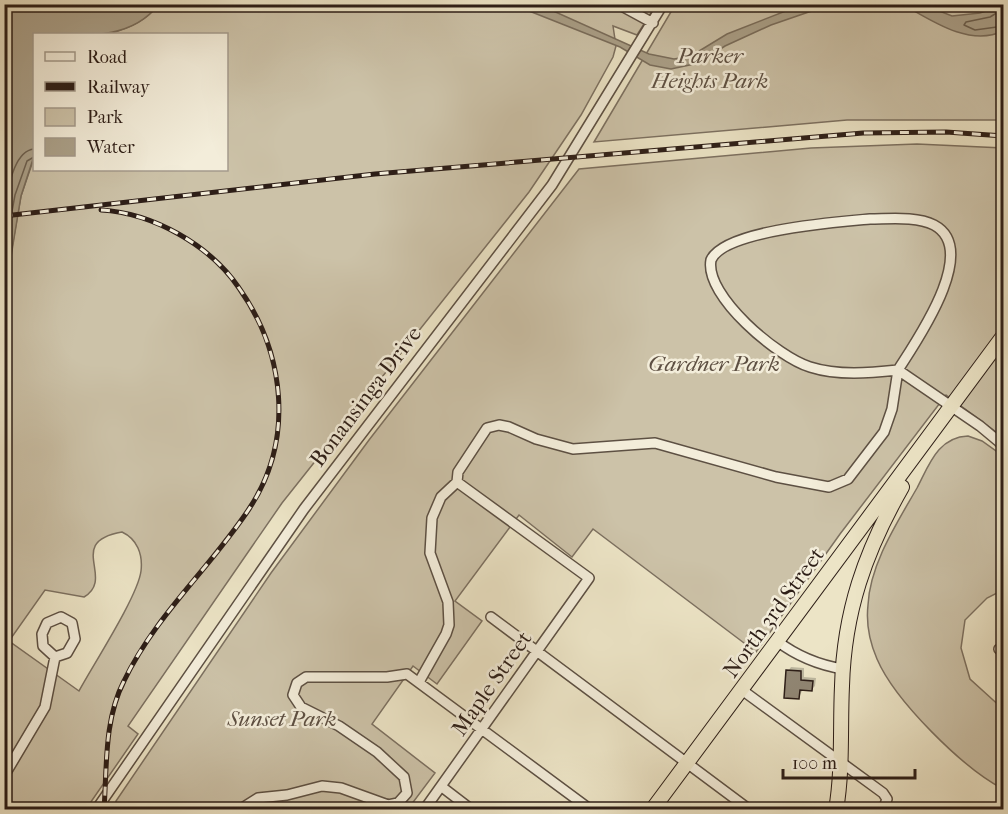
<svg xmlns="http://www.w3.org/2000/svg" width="1008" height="814" font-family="'IM FELL French Canon',serif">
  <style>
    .green { fill: #ccc2a8; stroke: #7c7060; stroke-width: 1.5; fill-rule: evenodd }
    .water { fill: #aba18a; stroke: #796d5c; stroke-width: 1.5 }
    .shadow { fill: #0003 }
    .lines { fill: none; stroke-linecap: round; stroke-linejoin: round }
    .shore { stroke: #6c6050; stroke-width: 1.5 }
    .building { fill: #908572; stroke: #2d1e17; stroke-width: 1.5 }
    .minor-casing { stroke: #5d5043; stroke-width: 12 }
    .highway-casing { stroke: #2d1e17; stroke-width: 16 }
    .minor { stroke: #f3edda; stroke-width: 9 }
    .highway { stroke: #ece4c6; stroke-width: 14 }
    .rail-casing { stroke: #2d1e17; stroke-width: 5 }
    .rail { stroke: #f3edda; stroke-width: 3; stroke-dasharray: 9; stroke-linecap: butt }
    .labels { text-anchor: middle; stroke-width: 5; stroke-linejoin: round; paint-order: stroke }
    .park-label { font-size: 22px; font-style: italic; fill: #5d4f42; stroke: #f3edda }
    .street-label { font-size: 22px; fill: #2d1e17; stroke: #f3edda }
  </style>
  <rect width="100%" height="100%" fill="#ece4c6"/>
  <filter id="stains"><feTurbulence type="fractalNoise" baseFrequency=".00333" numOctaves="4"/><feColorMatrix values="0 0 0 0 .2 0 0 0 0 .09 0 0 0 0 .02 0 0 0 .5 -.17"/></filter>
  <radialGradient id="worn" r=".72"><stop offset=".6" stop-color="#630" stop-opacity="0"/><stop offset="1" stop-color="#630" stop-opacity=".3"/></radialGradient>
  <path class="green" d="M 158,5 L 656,5 L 637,35 L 613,26 L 616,46 L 613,57 L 581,115 L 529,192 L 282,503 L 128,726 L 138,734 L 86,809 L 5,810 L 4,293 L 21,196 L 34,158 L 34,170 L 226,170 L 226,34 L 109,34 C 128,28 146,21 158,5 ZM 122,532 C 137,539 143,554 141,571 C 138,596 93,665 79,691 L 9,641 L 45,590 L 84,597 C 116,578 65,542 122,532 Z
    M 675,5 L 1003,5 L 1003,120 L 847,120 L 594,142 Z
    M 917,144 L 1003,148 L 1003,437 L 946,395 L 840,534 L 756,652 L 593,529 L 572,557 L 519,515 L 455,601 L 482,621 L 437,684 L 413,666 L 372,724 L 435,773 L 408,809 L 115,810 L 116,801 L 271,573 L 369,440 L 579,169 L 811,148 Z
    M 968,436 L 982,441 L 1003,456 L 1003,590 L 987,598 L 965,620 L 961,648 L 970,679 L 1003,709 L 1003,789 C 963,768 895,701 877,659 C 870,643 866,623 868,605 C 870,564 897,523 917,488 C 929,465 938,437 968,436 Z"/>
  <path class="water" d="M 5,4 L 158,5 C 129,43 77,34 34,34 L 34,156 L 21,196 L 5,293 Z
    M 514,5 L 540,5 L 649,54 L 674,59 L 691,56 L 727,34 L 801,5 L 829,5 L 771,25 L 725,46 L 699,63 L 671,69 L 650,65 L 620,47 Z
    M 904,5 L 924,5 L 952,16 L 980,13 L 1003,5 L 1003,31 C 970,47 932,21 904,5 Z"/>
  <path class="shadow" d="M 791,667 L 804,668 L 804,677 L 816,678 L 815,686 L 812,689 L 803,689 L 799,697 L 788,671 Z"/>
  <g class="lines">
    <path class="shore" d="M 1001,4 L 1000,11 L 990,17 L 966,22 L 964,25 L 975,30 L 1004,26
      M 4,208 C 8,191 13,151 34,149
      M 4,254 L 15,195 L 27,161 L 34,157"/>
  </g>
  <path class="building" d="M 786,670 L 801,671 L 801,680 L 813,681 L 812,691 L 800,690 L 799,699 L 784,698 Z"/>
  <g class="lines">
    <defs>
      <path id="minor" d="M 618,4 L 653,23
        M 870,219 C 889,219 917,216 934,225 C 981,250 915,343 898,370 C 870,373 838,376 810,367 C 779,358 704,296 711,260 C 724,230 837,222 870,219 Z
        M 999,442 L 1004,430
        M 61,617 L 72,623 L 75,639 L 67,653 L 55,657 L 43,646 L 42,634 L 47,623 Z
        M 491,617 L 750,810
        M 777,641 C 798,657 819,665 843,669
        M 999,649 L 1004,653
        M 419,682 L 446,634 L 449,625 L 448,602 L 430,553 L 432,518 L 441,497 L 457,482 L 458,472 L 487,428 L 499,425 L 509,427 L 536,439 L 573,449 L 655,443 L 776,477 L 829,487 L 848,479 L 884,432 L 892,409 L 898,370 L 980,426 L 1004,446
        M 742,690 L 883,793 L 887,799 L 883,810
        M 4,776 L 45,707 L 55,657
        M 442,787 L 472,810
        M 96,810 L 304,509 L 552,185 L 663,4
        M 239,810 L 258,798 L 287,795 L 322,786 L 341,788 L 388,805 L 398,803 L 407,793 L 404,777 L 377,752 L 339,726 L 301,707 L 293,695 L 297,683 L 306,677 L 387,677 L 407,674 L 591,810
        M 424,810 L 589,578 L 457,482"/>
      <path id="highway" d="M 652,810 L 1004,335
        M 836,810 C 843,769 840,727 842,686 C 844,612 865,552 902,487"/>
    </defs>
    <use href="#minor" class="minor-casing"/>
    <use href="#highway" class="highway-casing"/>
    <use href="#minor" class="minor"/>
    <use href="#highway" class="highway"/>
    <defs>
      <path id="rail" d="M 101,210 C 153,213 210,245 239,288 C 285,353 295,440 249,509 C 210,568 155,616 124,681 C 104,720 107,766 104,810
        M 4,216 L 375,174 L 863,133 L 946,132 L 1004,136"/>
    </defs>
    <use href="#rail" class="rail-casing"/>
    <use href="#rail" class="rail"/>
  </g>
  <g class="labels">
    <g class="park-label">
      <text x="710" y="63">Parker<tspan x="710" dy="25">Heights Park</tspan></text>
      <text x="714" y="371">Gardner Park</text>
      <text x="282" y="726">Sunset Park</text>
    </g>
    <g class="street-label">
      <text transform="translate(365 396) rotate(-53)" y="8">Bonansinga Drive</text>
      <text transform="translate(773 612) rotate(-54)" y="8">North 3rd Street</text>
      <text transform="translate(491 683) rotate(-55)" y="8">Maple Street</text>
    </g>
  </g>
  <rect width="1008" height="814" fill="none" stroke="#ece4c6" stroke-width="24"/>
  <rect x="6" y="6" width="996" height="802" fill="none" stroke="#2d1e17" stroke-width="3"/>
  <rect x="12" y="12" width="984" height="790" fill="none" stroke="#2d1e17" stroke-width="1.5"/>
  <rect x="33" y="33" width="195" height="138" fill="#f3edda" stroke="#a49a8c" stroke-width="1.5"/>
  <rect x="45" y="52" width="30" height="9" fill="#f3edda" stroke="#a49a8c" stroke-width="1.5"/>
  <text x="87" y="63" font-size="18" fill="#2d1e17">Road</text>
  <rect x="45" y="82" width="30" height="9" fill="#2d1e17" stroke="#a49a8c" stroke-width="1.5"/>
  <text x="87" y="93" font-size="18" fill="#2d1e17">Railway</text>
  <rect x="45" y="108" width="30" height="18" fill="#ccc2a8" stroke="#a49a8c" stroke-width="1.5"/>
  <text x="87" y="123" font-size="18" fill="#2d1e17">Park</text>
  <rect x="45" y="138" width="30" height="18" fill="#aba18a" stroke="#a49a8c" stroke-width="1.5"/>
  <text x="87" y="153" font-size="18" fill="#2d1e17">Water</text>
  <path d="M783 769v9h132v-9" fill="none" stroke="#2d1e17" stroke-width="3"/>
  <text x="792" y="769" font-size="18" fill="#2d1e17" stroke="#f3edda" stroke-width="4.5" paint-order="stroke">100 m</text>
  <rect width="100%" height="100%" filter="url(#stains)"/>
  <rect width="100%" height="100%" fill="url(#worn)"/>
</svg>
